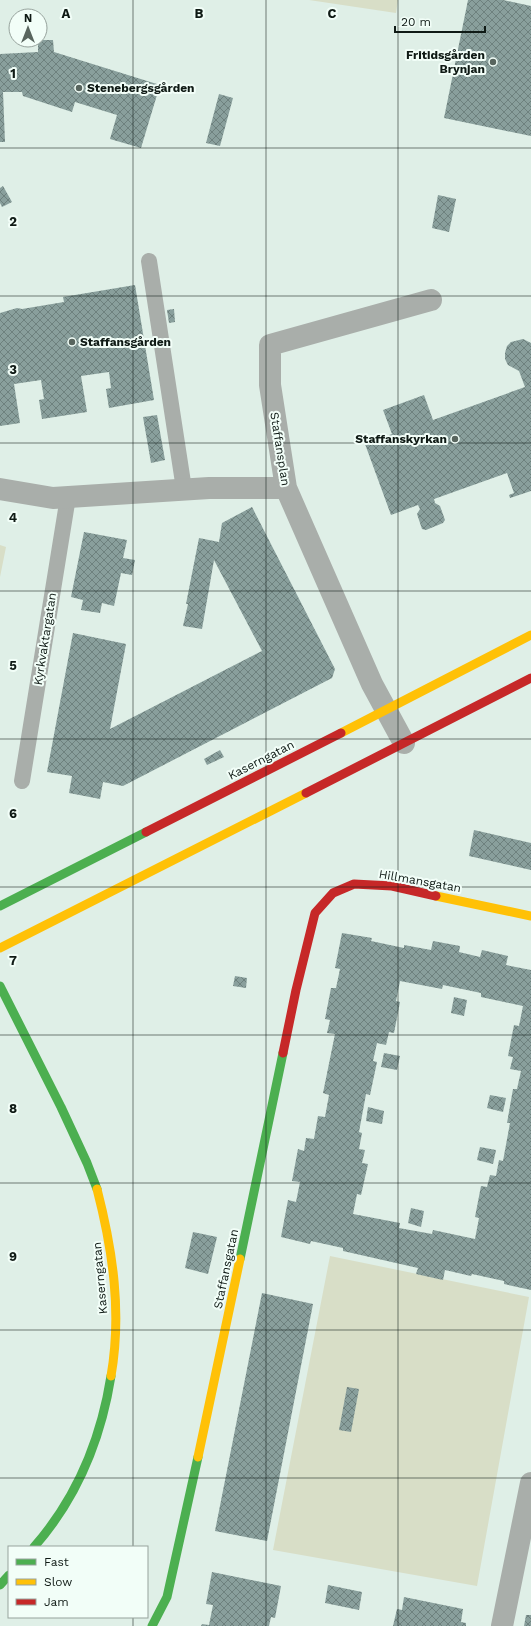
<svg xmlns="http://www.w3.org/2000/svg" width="531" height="1626" font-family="'Work Sans',sans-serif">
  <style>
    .park { fill: #d8dec7 }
    .building { fill: url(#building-cross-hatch); fill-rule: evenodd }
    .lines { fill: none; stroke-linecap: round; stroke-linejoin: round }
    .lane { stroke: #a9aeaa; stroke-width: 16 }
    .street { stroke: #a9aeaa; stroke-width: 22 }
    .fast { stroke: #4caf50; stroke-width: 9 }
    .slow { stroke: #ffc107; stroke-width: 9 }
    .jam { stroke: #c62828; stroke-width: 9 }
    .grid { fill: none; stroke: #0f1a15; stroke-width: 1; stroke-opacity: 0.55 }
    .poi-dot { fill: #58655e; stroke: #f2fef8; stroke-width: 1.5 }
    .labels { text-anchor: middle; stroke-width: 4; stroke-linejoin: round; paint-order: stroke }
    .poi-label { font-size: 12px; font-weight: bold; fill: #0f1a15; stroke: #f2fef8; text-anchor: end }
    .street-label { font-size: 12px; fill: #0f1a15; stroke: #f2fef8 }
    .grid-label { font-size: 13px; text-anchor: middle; font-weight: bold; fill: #0f1a15; stroke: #f2fef8; stroke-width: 4; stroke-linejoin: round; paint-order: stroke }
  </style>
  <defs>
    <pattern id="building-cross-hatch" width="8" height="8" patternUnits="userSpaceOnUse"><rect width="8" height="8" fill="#899f9c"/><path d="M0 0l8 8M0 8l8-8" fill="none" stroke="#6e817e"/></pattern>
  </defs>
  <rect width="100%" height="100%" fill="#dfefe7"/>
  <path class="park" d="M 309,0 L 398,0 L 396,13 Z
    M 0,545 L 6,547 L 0,577 Z
    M 330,1256 L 529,1297 L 477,1586 L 273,1550 Z"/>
  <path class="building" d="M 468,0 L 503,0 L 531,6 L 531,136 L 444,118 Z
    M 38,40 L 53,40 L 54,52 L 160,85 L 141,148 L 110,139 L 117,115 L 75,102 L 72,112 L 23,96 L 22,92 L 3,92 L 5,142 L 0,142 L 0,54 L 38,52 Z
    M 219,94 L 233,98 L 220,146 L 206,143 Z
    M 3,186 L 12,202 L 2,207 L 0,203 L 0,188 Z
    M 438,195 L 456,199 L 449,232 L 432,228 Z
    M 135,285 L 154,400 L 109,408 L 106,389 L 111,388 L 109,372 L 81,376 L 87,412 L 42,419 L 39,400 L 44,399 L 41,380 L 14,384 L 20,423 L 0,426 L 0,313 L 17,308 L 22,309 L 64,302 L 63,297 Z
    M 174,309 L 175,322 L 169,323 L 167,310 Z
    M 523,339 L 531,343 L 531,491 L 510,498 L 509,495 L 514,493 L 507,473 L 434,499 L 435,503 L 440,506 L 445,520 L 443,523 L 426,530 L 422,529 L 417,514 L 420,509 L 418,505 L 391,515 L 365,444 L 392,434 L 383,410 L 424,395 L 433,420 L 525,387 L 519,371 L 508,365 L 505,359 L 505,353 L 507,346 L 511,342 Z
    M 157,415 L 165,460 L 151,463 L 143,417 Z
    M 252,507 L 335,669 L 332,678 L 123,786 L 103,782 L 100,799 L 69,793 L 72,776 L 47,772 L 73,633 L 126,644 L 110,729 L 262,651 L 214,560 L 202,629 L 183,626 L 188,604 L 186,604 L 199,538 L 219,542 L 222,523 Z
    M 84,532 L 127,540 L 123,558 L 135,560 L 132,575 L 121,573 L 114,606 L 102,603 L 100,613 L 81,610 L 83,600 L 71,597 Z
    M 220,750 L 224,757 L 207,765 L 204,759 Z
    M 474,830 L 531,843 L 531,870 L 469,856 Z
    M 342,933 L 372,938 L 371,941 L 404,948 L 404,945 L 431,950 L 433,941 L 460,946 L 459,952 L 480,957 L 482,950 L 508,956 L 506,965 L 531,970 L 531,1290 L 504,1284 L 504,1281 L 472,1274 L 471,1276 L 445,1270 L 443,1280 L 416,1274 L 418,1268 L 343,1251 L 343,1248 L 311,1241 L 310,1244 L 281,1237 L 288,1200 L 296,1202 L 300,1182 L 292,1181 L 298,1149 L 304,1151 L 306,1138 L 314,1139 L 318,1116 L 325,1117 L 329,1095 L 323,1093 L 335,1034 L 327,1033 L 330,1020 L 325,1019 L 331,988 L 336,988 L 340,969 L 335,968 ZM 400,981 L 442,989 L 443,985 L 481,993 L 481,997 L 523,1006 L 519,1026 L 514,1025 L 508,1056 L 513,1057 L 510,1069 L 521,1071 L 517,1089 L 513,1089 L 507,1123 L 510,1123 L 503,1161 L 499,1160 L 496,1176 L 490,1175 L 487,1187 L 481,1186 L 475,1217 L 479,1218 L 475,1239 L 433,1230 L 432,1234 L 399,1228 L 400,1223 L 353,1214 L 357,1194 L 361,1195 L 368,1164 L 362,1163 L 365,1150 L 359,1149 L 362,1133 L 359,1132 L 366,1094 L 370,1095 L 377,1062 L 373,1061 L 377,1043 L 386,1045 L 389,1032 L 394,1033 L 400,1002 L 396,1001 Z
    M 235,976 L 247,978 L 246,988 L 233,986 Z
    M 454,997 L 467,1000 L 464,1016 L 451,1013 Z
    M 384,1053 L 400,1056 L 397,1070 L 381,1067 Z
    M 490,1095 L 506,1098 L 503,1112 L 487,1108 Z
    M 368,1107 L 384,1111 L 382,1124 L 366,1121 Z
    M 480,1147 L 496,1150 L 493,1164 L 477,1160 Z
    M 411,1208 L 424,1211 L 421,1227 L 408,1223 Z
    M 193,1232 L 217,1237 L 208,1274 L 185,1268 Z
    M 262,1293 L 313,1304 L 267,1541 L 215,1531 Z
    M 347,1387 L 359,1389 L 351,1432 L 339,1430 Z
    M 212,1572 L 281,1586 L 275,1618 L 271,1617 L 269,1626 L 201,1626 L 202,1624 L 209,1625 L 213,1605 L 206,1604 Z
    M 328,1585 L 362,1592 L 359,1610 L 325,1603 Z
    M 404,1597 L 463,1609 L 461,1622 L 466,1623 L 466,1626 L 393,1626 L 397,1609 L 402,1610 Z
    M 526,1615 L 531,1615 L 531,1626 L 524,1626 Z"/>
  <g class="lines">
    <path class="lane" d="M 149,261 L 184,489
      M 22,781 L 68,497"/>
    <path class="street" d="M 0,489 L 53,498 L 209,488 L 286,488
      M 404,743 L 372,684 L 286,488 L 270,385 L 270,345 L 431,300
      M 502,1626 L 531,1483"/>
    <path class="fast" d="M 0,906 L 146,832
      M 0,986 L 61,1107 L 87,1163 L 97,1189
      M 240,1259 L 283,1053
      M 34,1547 C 77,1498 101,1439 111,1376
      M 0,1585 L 9,1575
      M 152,1626 L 167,1597 L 198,1457"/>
    <path class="slow" d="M 341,733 L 531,635
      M 436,896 L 531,916
      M 0,948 L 306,793
      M 97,1189 C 113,1251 122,1313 111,1376
      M 198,1457 L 240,1259"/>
    <path class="jam" d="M 306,793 L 531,678
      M 146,832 L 341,733
      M 283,1053 L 296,990 L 315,913 L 333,893 L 354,884 L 392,886 L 436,896"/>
  </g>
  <path class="grid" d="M 133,0 L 133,1547M 266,0 L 266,1626M 398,0 L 398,1626M 0,148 L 531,148M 0,296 L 531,296M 0,443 L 531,443M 0,591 L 531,591M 0,739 L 531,739M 0,887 L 531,887M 0,1035 L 531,1035M 0,1183 L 531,1183M 0,1330 L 531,1330M 0,1478 L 531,1478M 133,1617 L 133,1626"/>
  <g class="poi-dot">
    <circle cx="493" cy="62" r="4"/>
    <circle cx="79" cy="88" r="4"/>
    <circle cx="72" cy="342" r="4"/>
    <circle cx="455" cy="439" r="4"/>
  </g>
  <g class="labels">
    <g class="poi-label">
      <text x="485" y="59">Fritidsgården<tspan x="485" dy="14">Brynjan</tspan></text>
      <text x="87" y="92" text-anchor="start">Stenebergsgården</text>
      <text x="80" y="346" text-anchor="start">Staffansgården</text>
      <text x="447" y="443">Staffanskyrkan</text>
    </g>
    <g class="street-label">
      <text transform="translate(280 449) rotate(81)" y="4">Staffansplan</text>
      <text transform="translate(45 639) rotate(-81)" y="4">Kyrkvaktargatan</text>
      <text transform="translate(261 760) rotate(-27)" y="4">Kaserngatan</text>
      <text transform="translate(420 881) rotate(10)" y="4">Hillmansgatan</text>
      <text transform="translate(226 1269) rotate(-78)" y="4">Staffansgatan</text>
      <text transform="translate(100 1278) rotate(-95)" y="4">Kaserngatan</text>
    </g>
  </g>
  <g class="grid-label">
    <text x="66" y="18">A</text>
    <text x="199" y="18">B</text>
    <text x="332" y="18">C</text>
    <text x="13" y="78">1</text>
    <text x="13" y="226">2</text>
    <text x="13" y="374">3</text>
    <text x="13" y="522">4</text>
    <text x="13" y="670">5</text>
    <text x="13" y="818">6</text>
    <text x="13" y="965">7</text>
    <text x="13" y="1113">8</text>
    <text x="13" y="1261">9</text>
  </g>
  <rect x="8" y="1546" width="140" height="72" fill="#f2fef8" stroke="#97a39d"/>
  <rect x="16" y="1559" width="20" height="6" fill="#4caf50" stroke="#97a39d"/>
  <text x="44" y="1566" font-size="12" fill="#0f1a15">Fast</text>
  <rect x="16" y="1579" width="20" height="6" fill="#ffc107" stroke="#97a39d"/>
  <text x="44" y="1586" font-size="12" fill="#0f1a15">Slow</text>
  <rect x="16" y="1599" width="20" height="6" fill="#c62828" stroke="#97a39d"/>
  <text x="44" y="1606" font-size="12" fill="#0f1a15">Jam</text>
  <g transform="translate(28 28)"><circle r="19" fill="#f2fef8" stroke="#97a39d"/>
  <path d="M0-3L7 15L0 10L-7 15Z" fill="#58655e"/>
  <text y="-6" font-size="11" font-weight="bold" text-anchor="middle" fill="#0f1a15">N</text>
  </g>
  <path d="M395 26v6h90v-6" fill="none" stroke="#0f1a15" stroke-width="2"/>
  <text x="401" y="26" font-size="12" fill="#0f1a15" stroke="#f2fef8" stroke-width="3" paint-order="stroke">20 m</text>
</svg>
